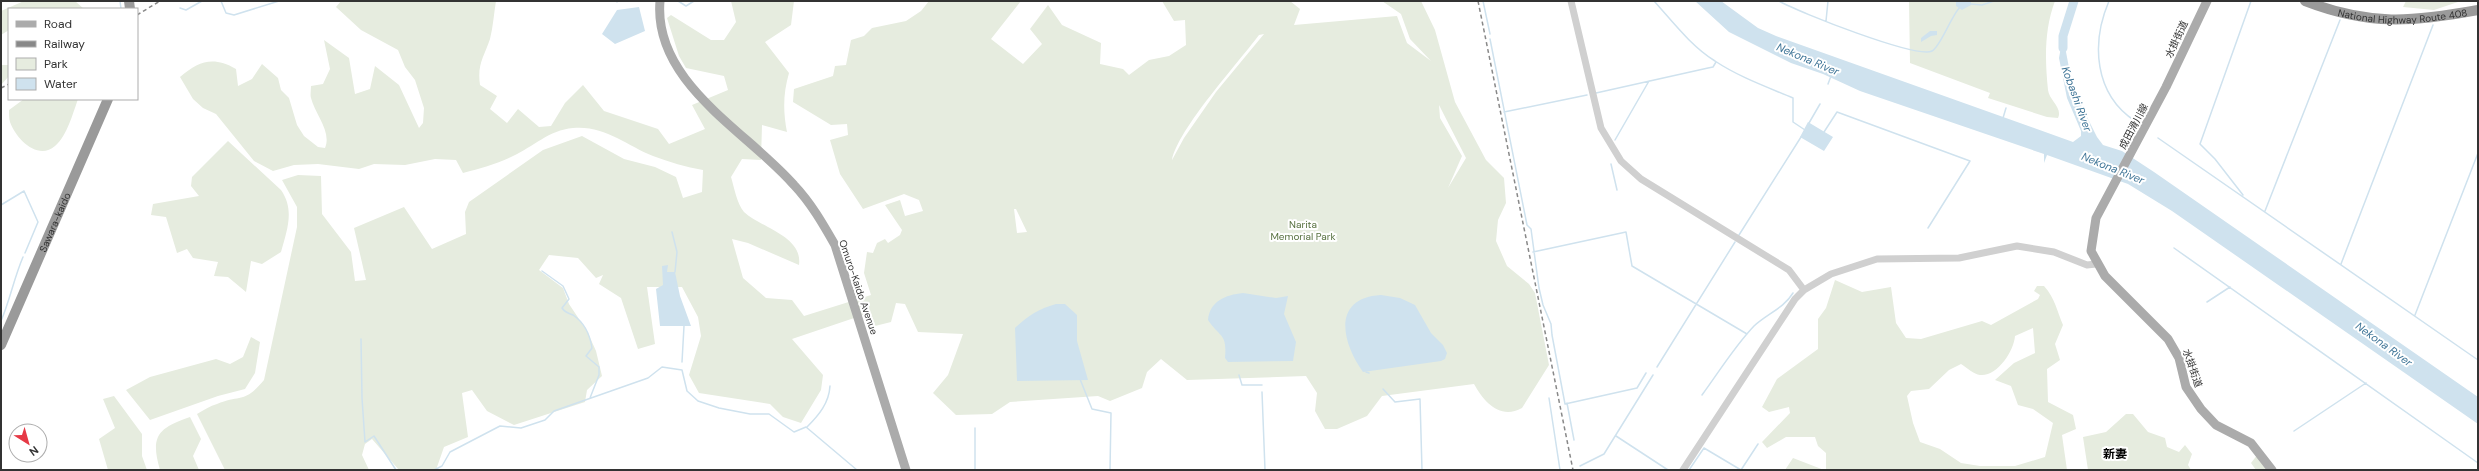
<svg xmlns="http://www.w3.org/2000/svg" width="2479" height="471" font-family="'DM Sans','Noto Sans JP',sans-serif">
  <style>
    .green { fill: #e6ecdf; fill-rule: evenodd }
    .water { fill: #cfe2ee }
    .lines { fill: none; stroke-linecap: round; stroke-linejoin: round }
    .stream { stroke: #cfe2ee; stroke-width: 1.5 }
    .river { stroke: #cfe2ee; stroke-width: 9 }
    .minor { stroke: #d0d0d0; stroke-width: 7 }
    .major { stroke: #ababab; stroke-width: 9 }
    .highway { stroke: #9a9a9a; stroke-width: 10 }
    .rail { stroke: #888; stroke-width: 1.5; stroke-dasharray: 4 3; stroke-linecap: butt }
    .labels { text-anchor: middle; stroke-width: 4; stroke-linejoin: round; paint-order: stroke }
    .street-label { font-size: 10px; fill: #333; stroke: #fff }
    .park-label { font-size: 10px; fill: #56703f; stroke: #fff }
    .water-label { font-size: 11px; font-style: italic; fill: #3f7597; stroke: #fff }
    .quarter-label { font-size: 12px; font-weight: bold; fill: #000; stroke: #fff }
  </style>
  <rect width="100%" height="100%" fill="#fff"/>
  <path class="green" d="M 24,1 L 75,1 L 84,9 L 9,9 L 9,30 L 1,35 L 1,11 Z
    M 341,1 L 496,1 C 494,13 493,27 490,39 C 484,57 477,64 480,85 L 497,96 L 490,109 L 507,123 L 518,109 L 539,127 L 551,126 L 565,103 L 583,85 L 604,111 L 658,129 L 669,144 L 705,129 L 692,105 L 728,90 L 724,76 L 686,68 L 679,56 L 667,18 L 671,15 L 711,40 L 724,40 L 736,22 L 731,1 L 794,1 L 791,25 L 765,42 L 789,73 C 783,94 783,111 787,132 L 762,125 L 761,160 L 742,159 L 731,177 C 734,187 737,204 744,212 C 761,228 803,236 799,265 L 748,243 L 732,239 L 743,278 L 766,298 L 792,300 L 804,316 L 871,295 L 864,273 L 867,252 L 873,253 L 877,243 L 885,239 L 888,243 L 900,235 L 902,230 L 885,205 L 900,200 L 905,216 L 923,211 L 919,200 L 904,194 L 863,209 L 840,174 L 830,140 L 848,135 L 847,124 L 831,125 L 793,102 L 794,89 L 833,76 L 835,66 L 846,65 L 851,40 L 864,36 L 872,28 L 906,21 L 921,11 L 929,1 L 1021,1 L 991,39 L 1023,64 L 1042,44 L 1030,29 L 1048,5 L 1062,25 L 1101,43 L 1100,64 L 1123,69 L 1129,75 L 1149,60 L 1169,56 L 1186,45 L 1185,20 L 1174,21 L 1162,1 L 1290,1 L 1300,9 L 1294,25 L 1397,16 L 1407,43 L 1431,61 L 1410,39 L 1401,14 L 1382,1 L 1421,1 L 1435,30 L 1455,102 L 1486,160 L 1504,178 L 1506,203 L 1498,220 L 1496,241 L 1507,266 L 1529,284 L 1535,293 L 1549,365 L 1522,408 C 1500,420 1484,402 1474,384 L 1382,396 L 1367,416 L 1337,429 L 1325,429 L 1315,411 L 1317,393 L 1306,376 L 1187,380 L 1161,359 L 1147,372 L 1142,388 L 1110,401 L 1098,396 L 1010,402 L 992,414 L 956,415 L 933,393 L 948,375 L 963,334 L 918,332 L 905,304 L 896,303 L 891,322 L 871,327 L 863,315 L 792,339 L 823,375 L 821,390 L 801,423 L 783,417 L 770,404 L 699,393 L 689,375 L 701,336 L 698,317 L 682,287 L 647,287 L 655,344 L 638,349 L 621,298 L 599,284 L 603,275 L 596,278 L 578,258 L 549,255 L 539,270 L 563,288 L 569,304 L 587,331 L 596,351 L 602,376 L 587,390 L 585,402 L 514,425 L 487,411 L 472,390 L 462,393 L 468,437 L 444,447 L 436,470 L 399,470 L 372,439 L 365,444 L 362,455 L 369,470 L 225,470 L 197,414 C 204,410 210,406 217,404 C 241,394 244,404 264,380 L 297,227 L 297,207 L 282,180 L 298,175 L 321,176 L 322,214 L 351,252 L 355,281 L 366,280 L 354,228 L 404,207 L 432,249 L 466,234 L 465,212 L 469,202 L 543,150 L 582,136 L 624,159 L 655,167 L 676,177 L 683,198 L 702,192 L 703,170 C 686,167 669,162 653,156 C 626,145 604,125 573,128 C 549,130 533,147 513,156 C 497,164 481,168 463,173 L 456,160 L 435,159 L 405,165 L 374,164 L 359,169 L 318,164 L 294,165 L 273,171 L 254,161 L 216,114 L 203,108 L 193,99 L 180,77 C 199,61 213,56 236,69 L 238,86 L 252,79 L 262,64 L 278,78 L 281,90 L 289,98 L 297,125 L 304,136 L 318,147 L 325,148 C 332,132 315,114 311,98 C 310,95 311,90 311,86 L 323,84 L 330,69 L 324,40 L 349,58 L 355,94 L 370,89 L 375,66 L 399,85 L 419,128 L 423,123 L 424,108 L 415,80 L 405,67 L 398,50 L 361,30 L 336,7 ZM 1264,34 L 1216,92 L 1184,138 L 1172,160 C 1178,129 1238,63 1259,35 ZM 1439,105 L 1466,158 L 1448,188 L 1462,156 L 1440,118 ZM 1014,209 L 1016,209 L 1027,232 L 1017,233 Z
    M 1909,1 L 2055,1 C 2044,30 2045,60 2048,90 C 2049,100 2063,108 2058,118 L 2047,117 L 1988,98 L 1990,93 L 1910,63 Z
    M 2406,1 L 2461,1 L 2434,10 L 2403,7 Z
    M 1,65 L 9,65 L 9,76 L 1,85 Z
    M 24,99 L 78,99 C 73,113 67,136 55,146 C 38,161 16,139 10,122 C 9,119 9,114 9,110 Z
    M 228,141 L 281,190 C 295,210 287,230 281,252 L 262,264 L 251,261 L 246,292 L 228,277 L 214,276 L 218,262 L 193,258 L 187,249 L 177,253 L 166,217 L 151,215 L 153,204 L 199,196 L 191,186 L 192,177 Z
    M 1835,280 L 1862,292 L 1891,287 L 1896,323 L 1906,338 L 1921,339 L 1982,321 L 1991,325 L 2038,299 L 2040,295 L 2034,291 L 2037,286 L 2044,286 C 2055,298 2057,311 2063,325 L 2055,344 L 2060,360 L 2047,369 L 2048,402 L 2073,415 L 2076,429 L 2062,435 L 2067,470 L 1826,470 L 1826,453 L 1818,446 L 1815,437 L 1786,437 L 1767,448 L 1762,442 L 1790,413 L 1789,407 L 1769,412 L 1762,407 L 1777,379 L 1818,349 L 1818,319 L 1826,308 ZM 2033,328 L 2035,353 L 2014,363 L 1995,380 L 2011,386 L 2018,405 L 2033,409 L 2053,423 L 2045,457 L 2015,466 L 1980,466 L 1961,463 L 1940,449 L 1920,442 L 1913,423 L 1907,396 L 1911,391 L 1929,389 L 1949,370 L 1961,364 C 1967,368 1974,374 1980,375 C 1997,377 2014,351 2015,336 Z
    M 251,337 L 260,342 L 255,373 L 245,389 L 218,396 L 150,420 L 126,390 L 150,377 L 216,359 L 230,364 L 243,357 Z
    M 114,396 L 142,434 L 142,456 L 147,470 L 108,470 L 99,439 L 115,428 L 103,399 Z
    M 2126,414 L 2133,414 L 2148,432 L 2165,438 L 2167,447 L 2179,452 L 2185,445 L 2192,454 L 2188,465 L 2191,470 L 2088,470 L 2083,437 L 2106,432 Z
    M 190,417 L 201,439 L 193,456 L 199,470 L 160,470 C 150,436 158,428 190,417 Z
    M 2258,454 L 2269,470 L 2256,470 L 2251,463 Z
    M 1793,458 L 1824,470 L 1785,470 Z"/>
  <path class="water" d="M 1695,1 L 1721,1 L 1758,28 L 1776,36 L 2073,142 L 2081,136 L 2081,131 L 2067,98 L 2059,58 L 2063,36 L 2073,89 L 2097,137 L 2103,145 L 2122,151 L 2154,172 L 2478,397 L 2478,424 L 2172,211 L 2128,184 L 2047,155 L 2044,163 L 2044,154 L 1860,91 L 1823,74 L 1791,63 L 1729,32 Z
    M 1956,1 L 1971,1 L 1971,5 L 1962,10 L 1956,6 Z
    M 639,7 L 645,31 L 615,44 L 602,34 L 617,10 Z
    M 1930,31 L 1937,31 L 1937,35 L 1931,36 L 1921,42 L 1921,38 Z
    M 1808,122 L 1833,137 L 1824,151 L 1800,137 Z
    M 668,265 L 667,272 L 675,272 L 680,296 L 691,326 L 660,326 L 656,289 L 663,285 L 662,266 Z
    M 1243,293 L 1276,298 L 1288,296 L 1284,314 L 1296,342 L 1293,361 L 1228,362 L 1225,358 C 1227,333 1221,339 1208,320 C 1210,301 1225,295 1243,293 Z
    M 1381,295 L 1400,298 L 1415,305 L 1431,333 L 1443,345 L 1447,353 L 1445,359 L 1441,361 L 1363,372 C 1342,343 1331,298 1381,295 Z
    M 1056,304 L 1065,304 L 1077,315 L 1077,341 L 1088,380 L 1017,381 L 1015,328 C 1028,316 1038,309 1056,304 Z"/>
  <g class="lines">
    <path class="stream" d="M 120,1 L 121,9
      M 221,1 L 226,13 L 234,15 L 279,1
      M 617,1 L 617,2
      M 678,1 L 686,6 L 694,1
      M 1483,1 L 1490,34
      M 1654,1 C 1673,22 1691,46 1715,61 C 1739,77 1767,87 1793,98 L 1793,122 L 1805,130
      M 1779,1 C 1798,12 1917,59 1932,51 C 1941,46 1950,18 1960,7
      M 2109,1 C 2091,43 2094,94 2135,121
      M 1971,4 L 1982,5 L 1994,1
      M 180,8 L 186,10 L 202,1
      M 1826,21 L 1828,1
      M 1490,39 L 1527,225 L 1531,229 L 1539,288 L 1543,305 L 1551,324 L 1552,335 L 1565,404 L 1637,388 L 1646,373
      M 1828,84 L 1831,76
      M 1596,93 L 1708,68 L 1713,67 L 1716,62
      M 1504,112 L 1587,95
      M 2003,118 L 2006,108
      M 1809,123 L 1820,104
      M 1824,132 L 1837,112 L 1970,161 L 1928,228
      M 2158,138 L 2478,360
      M 1615,140 L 1649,81
      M 1611,164 L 1617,190
      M 2243,195 L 2215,159 L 2200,144 L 2251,1
      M 1,205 L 24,191 L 38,222 L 25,253
      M 2265,211 L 2340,20
      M 672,232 L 677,252 L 675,272
      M 1739,235 L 1801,137
      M 2174,248 L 2478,463
      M 1533,252 L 1626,232 L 1632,266 L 1747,334
      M 2341,264 L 2433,25
      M 542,271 L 563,286 L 569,299 L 562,308 C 565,313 569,313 573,315 C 585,323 590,335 592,348 L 586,356 L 599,367 L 599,375 L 590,398
      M 2207,302 L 2230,287
      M 2415,315 L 2478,153
      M 1,321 C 10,300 14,278 23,257
      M 361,339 L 362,398 L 365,442 L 374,436 L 396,470
      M 682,362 L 684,326
      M 1657,367 L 1735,242
      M 1366,372 L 1369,373
      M 1239,375 L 1242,385 L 1262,385
      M 1080,379 L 1092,409 L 1111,413 L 1110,470
      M 1383,389 L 1395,402 L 1420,399 L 1422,470
      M 1262,392 L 1265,470
      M 1702,395 C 1719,372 1734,347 1754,326 C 1767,314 1784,308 1793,293
      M 1549,398 L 1560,470
      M 1567,403 L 1574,440
      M 807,427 C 819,415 829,403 830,386
      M 975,428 L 975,470
      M 2294,431 L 2366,383
      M 1616,436 L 1668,470
      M 1580,466 L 1604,454 L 1653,375
      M 434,470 L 442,466 L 450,452 L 500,426 L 521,428 L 545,420 L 554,411 L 648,378 L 662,367 L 682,370 L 687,391 L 698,401 L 719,408 L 750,414 L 769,414 L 794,432 L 806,427 L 857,470
      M 1689,470 L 1704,448 L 1741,470
      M 1741,470 L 1758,444"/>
    <path class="river" d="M 2063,48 L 2063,36 L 2074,1"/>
    <path class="minor" d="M 1571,1 L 1601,128 L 1621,161 L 1641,179 L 1789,270 L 1804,290
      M 1683,470 L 1795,299 L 1804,290 L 1831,274 L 1877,259 L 1959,258 L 2017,246 L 2054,252 L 2087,265 L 2096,264"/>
    <path class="major" d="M 660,1 C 653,83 747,131 794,185 C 811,203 823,224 835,245 L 906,470
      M 2207,1 L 2166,87 L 2096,218 L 2091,251 L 2105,276 L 2168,339 L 2179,358 L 2186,387 L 2201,409 L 2216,425 L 2251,443 L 2272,470"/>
    <g class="highway">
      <path d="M 129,1 L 130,9"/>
      <path id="s1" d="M 2305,1 C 2370,26 2412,22 2478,10"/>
      <path id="s2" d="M 1,345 L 108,99"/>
    </g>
    <path class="rail" d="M 1478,1 L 1573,470
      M 137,15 L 160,1
      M 1,88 L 9,84"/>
  </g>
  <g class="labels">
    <g class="street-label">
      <text dy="4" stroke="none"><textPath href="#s1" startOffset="100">National Highway Route 408</textPath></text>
      <text transform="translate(2176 39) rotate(-65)" y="4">水掛街道</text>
      <text transform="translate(2133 126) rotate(-62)" y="4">成田滑川線</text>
      <text dy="4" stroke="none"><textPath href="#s2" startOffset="134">Sawara-kaido</textPath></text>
      <text transform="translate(859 287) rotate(71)" y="4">Omuro-Kaido Avenue</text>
      <text transform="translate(2193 368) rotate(71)" y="4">水掛街道</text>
    </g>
    <g class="park-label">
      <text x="1303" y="228">Narita<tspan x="1303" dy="12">Memorial Park</tspan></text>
    </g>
    <g class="water-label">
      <text transform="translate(1808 59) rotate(23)" y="4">Nekona River</text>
      <text transform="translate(2077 99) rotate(70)" y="4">Kobashi River</text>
      <text transform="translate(2113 168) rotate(22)" y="4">Nekona River</text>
      <text transform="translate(2384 344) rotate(36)" y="4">Nekona River</text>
    </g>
    <g class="quarter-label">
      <text x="2115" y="458">新妻</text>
    </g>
  </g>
  <rect width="2479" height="471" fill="none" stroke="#333333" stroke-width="4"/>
  <rect x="8" y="8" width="130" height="92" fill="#ffffff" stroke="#adadad"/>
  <rect x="16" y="21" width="20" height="6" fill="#ababab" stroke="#adadad"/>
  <text x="44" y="28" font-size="12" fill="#333333">Road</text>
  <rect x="16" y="41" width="20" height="6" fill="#888888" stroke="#adadad"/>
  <text x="44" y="48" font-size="12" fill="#333333">Railway</text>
  <rect x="16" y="58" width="20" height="12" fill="#e6ecdf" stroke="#adadad"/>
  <text x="44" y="68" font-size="12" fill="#333333">Park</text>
  <rect x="16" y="78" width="20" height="12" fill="#cfe2ee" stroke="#adadad"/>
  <text x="44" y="88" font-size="12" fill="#333333">Water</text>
  <g transform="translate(28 443) rotate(143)"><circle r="19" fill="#ffffff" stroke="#adadad"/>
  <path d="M0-3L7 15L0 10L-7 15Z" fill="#e63946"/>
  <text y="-6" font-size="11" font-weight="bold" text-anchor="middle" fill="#333333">N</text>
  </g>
</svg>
